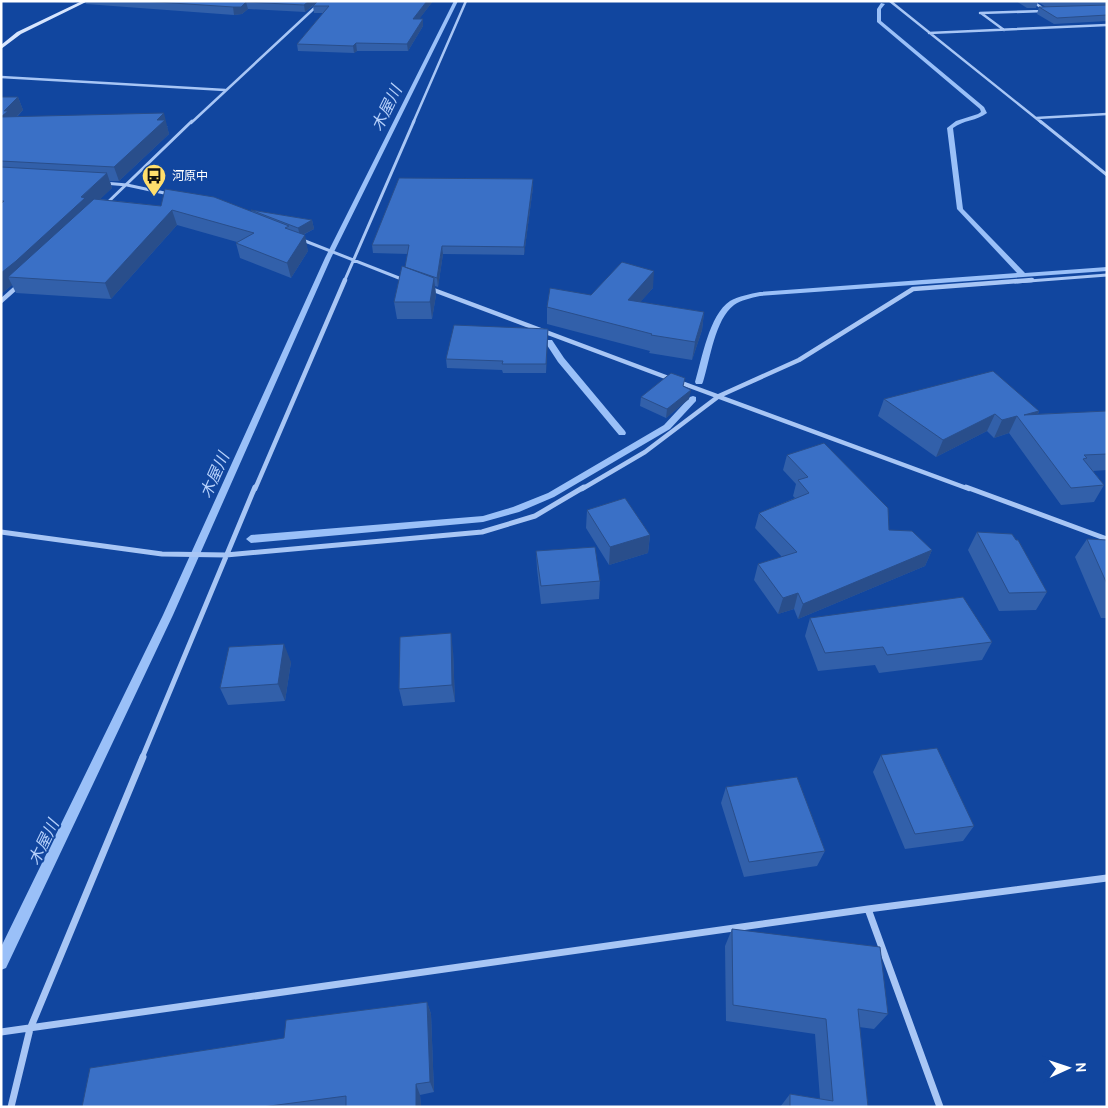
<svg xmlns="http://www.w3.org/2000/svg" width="1108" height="1108" font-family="Cabin,'Noto Sans JP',sans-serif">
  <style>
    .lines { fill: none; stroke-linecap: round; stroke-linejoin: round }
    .stream { fill: #9ac0f8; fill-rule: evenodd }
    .street-far4 { stroke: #a8c6f5; stroke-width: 2.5 }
    .street-far3 { stroke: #a8c6f5; stroke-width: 3 }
    .street-far2 { stroke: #a8c6f5; stroke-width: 4.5 }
    .street-far1 { stroke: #a8c6f5; stroke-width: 5 }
    .street { stroke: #a8c6f5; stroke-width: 7 }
    .secondary { fill: #d8e6fe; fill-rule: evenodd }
    .wall { fill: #3260aa }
    .shaded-wall { fill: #294e8b }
    .building { fill: #3a70c6; stroke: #294e8b }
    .labels { text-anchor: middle; stroke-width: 4; stroke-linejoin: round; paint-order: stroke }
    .far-poi-label { font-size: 12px; fill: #fff; stroke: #11469f; text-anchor: start }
    .water-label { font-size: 16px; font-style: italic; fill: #b5d0fb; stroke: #11469f }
  </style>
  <rect width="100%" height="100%" fill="#11469f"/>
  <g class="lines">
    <path class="stream" d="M 454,1 L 458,1 L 331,258 L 173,615 L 6,968 L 1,970 L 1,947 L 163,615 L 325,258 Z
      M 881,3 L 885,4 L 881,9 L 881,21 L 984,107 L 987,113 C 977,121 963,120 953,128 L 963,209 L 1025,273 L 1107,267 L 1107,271 L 760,296 C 751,298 741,300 734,305 C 715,319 710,360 703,382 L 702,384 L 696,384 L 695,382 C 702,359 709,315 730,301 C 739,296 750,294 760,292 L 1017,273 L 957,209 L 947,128 L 956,121 L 978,114 L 981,112 L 980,109 L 877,22 L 877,9 Z
      M 546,340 L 552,340 L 564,358 L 625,431 L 626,433 L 625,435 L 619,435 L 558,362 L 545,342 Z
      M 693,396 L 696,397 L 696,401 L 670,429 L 554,497 L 519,512 L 483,522 L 251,543 L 246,539 L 251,535 L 483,516 L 513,507 L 548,493 L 664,425 L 690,397 Z"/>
    <path class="street-far4" d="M 890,1 L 1042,123
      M 1032,1 L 1045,10
      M 980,13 L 1044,11
      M 981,13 L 1004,30
      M 929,33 L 1107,25
      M 1,77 L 225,90
      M 1036,118 L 1107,114
      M 191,123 L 322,1
      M 413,123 L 466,1"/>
    <path class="street-far3" d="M 1040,121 L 1107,175
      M 104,183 L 127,185 L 169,194
      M 106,204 L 192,121
      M 300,239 L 404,280
      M 344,282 L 414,121
      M 1015,282 L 1107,275"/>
    <path class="street-far2" d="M 431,289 L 671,379
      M 1,301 L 19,285
      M 679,382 L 969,489
      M 255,489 L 345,280
      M 582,489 L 645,452 L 719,396 L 799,360 L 913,289 L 1032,280"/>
    <path class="street-far1" d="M 966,487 L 1107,539
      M 1,532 L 162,554 L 226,555 L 482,532 L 535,516 L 584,487
      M 142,758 L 255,487"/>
    <path class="street" d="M 868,909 L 940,1107
      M 1,1032 L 868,909 L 1107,878
      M 11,1107 L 30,1029 L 143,757"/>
    <path class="secondary" d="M 82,1 L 88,1 L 21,34 L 1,49 L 1,45 L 17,32 Z"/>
  </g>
  <path class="wall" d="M 36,1 L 77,1 L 73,3 Z
    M 85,1 L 433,1 L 419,19 L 423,19 L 423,26 L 408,51 L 357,51 L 354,53 L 298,51 L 297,44 L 323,13 L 314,13 L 313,6 L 305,12 L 248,9 L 242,14 L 234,15 L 86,4 Z
    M 1016,1 L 1107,1 L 1107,21 L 1054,24 L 1037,14 L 1039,7 L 1046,7 L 1038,2 L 1036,8 L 1027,8 Z
    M 1,97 L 18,97 L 23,110 L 17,117 L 168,126 L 167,127 L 169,134 L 119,181 L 110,181 L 112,188 L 100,199 L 161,206 L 251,211 L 251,210 L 312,220 L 314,229 L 303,235 L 308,251 L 291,278 L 240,258 L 236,243 L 237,242 L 177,225 L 111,299 L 16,293 L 12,285 L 1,294 Z
    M 533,179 L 533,187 L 524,255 L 443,254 L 438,287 L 435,286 L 436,295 L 432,319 L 397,319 L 394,302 L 405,267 L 408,254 L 373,253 L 372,245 Z
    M 653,288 L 640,302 L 704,312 L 702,330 L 692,360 L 649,353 L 650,351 L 547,324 L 547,307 L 591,295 Z
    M 548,329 L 546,373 L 503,373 L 502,370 L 447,368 L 446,359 Z
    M 641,397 L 689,399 L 666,418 L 640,406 Z
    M 884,399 L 1039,411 L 1038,414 L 1107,411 L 1107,470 L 1093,471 L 1104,485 L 1094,502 L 1061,505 L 1009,433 L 994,438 L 987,431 L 936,457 L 878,416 Z
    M 787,455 L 889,530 L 932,550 L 925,566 L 798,619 L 794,609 L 778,614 L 754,580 L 758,564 L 782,557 L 755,528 L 759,513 L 795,498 L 793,496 L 796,484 L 783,470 Z
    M 587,510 L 650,535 L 648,553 L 609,565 L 586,528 Z
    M 977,532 L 1047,592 L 1036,610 L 999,611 L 968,550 Z
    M 1087,539 L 1107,540 L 1107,618 L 1101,618 L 1075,557 Z
    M 536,551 L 600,581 L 599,599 L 541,604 L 537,569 Z
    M 810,618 L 992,642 L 982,660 L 879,673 L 875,665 L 818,671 L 805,636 Z
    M 453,651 L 455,702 L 403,706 L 399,689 Z
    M 291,662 L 285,701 L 228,705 L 220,688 Z
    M 881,755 L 974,826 L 963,841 L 905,849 L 873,772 Z
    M 726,787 L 825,851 L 817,866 L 744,877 L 721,803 Z
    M 732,929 L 888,1014 L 874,1029 L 859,1027 L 868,1107 L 780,1107 L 790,1094 L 820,1099 L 815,1034 L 726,1021 L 725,946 Z
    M 427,1002 L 431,1014 L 434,1092 L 420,1095 L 421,1107 L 82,1107 L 284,1038 Z"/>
  <path class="shaded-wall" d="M 309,1 L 318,1 L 305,12 L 304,5 Z
    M 427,1 L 433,1 L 414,26 L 413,19 Z
    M 246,2 L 248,9 L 242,14 L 234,15 L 233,7 Z
    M 423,19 L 423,26 L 408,51 L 407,44 Z
    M 356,43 L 357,51 L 354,53 L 353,46 Z
    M 18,97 L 23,110 L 12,121 L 1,117 L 4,111 Z
    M 164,113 L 169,134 L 119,181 L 114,167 L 157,120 Z
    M 107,173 L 112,188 L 90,209 L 8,277 L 12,285 L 1,294 L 1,273 Z
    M 533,179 L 533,187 L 524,255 L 524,247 Z
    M 172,210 L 177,225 L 111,299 L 105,283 Z
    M 312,220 L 314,229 L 300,236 L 298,228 Z
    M 305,235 L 308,251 L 291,278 L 287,263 Z
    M 442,246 L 443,254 L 438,287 L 437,278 Z
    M 654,271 L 653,288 L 626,318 L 628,300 Z
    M 434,278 L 436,295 L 432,319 L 430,302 Z
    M 704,312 L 702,330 L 692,360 L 695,342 Z
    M 548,329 L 548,338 L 546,373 L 546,364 Z
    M 691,390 L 689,399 L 666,418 L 667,409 Z
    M 1039,411 L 1031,428 L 1024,415 Z
    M 995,414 L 987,431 L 936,457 L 943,440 Z
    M 1017,416 L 1009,433 L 994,438 L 1002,420 Z
    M 650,535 L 648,553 L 609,565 L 610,547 Z
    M 932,550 L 925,566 L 798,619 L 803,604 Z
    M 798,593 L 794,609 L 778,614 L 783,598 Z
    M 451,633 L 453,651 L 455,702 L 452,685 Z
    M 284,644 L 291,662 L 285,701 L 278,684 Z
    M 427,1002 L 431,1014 L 434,1092 L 430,1082 Z
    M 416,1084 L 420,1095 L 421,1107 L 416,1107 Z"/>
  <path class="building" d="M 142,1 L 309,1 L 304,5 L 246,2 L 241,7 L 233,7 Z
    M 318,1 L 427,1 L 413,19 L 423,19 L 407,44 L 356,43 L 353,46 L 297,44 L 329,6 L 313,6 Z
    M 1107,5 L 1107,15 L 1057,18 L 1039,7 Z
    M 1,97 L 18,97 L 4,111 L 8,111 L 1,117 Z
    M 164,113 L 157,120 L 165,120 L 114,167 L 1,161 L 1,117 Z
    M 1,167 L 107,173 L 81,197 L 85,198 L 16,261 L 1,273 L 1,204 L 4,201 L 1,201 Z
    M 399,178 L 533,179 L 524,247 L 442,246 L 437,278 L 405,267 L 409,245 L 372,245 Z
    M 165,189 L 214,197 L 289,226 L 285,228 L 305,235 L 287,263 L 236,243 L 254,233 L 172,210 L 105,283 L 8,277 L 94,199 L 161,206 Z
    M 251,210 L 312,220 L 298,228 Z
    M 622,262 L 654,271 L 628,300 L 704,312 L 695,342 L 651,335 L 652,334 L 547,307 L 550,288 L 591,295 Z
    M 402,266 L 434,278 L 430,302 L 394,302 Z
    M 454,325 L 548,329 L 546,364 L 502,364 L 503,361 L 446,359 Z
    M 993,371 L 1039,411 L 1024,415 L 1107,411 L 1107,454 L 1084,455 L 1087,458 L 1083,459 L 1104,485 L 1071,488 L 1017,416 L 1002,420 L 995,414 L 943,440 L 884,399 Z
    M 671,373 L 685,378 L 683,386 L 691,390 L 667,409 L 641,397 Z
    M 824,443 L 888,508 L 889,530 L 912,531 L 932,550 L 803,604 L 798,593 L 783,598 L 758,564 L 797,552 L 759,513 L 809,493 L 798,480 L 808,477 L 787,455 Z
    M 625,498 L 650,535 L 610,547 L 587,510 Z
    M 977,532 L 1012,534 L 1016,540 L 1018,540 L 1047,592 L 1009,593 Z
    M 1087,539 L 1107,540 L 1107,584 Z
    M 595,547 L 600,581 L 541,586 L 536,551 Z
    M 963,597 L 992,642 L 887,655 L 883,647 L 825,653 L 810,618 Z
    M 451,633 L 452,685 L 399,689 L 400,637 Z
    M 284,644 L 278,684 L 220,688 L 229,647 Z
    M 937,748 L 974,826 L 915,834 L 881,755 Z
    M 797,777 L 825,851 L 749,862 L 726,787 Z
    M 732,929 L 880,947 L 888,1014 L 858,1009 L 868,1107 L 790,1107 L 790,1094 L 833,1101 L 826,1019 L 733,1005 Z
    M 427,1002 L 430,1082 L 416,1084 L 416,1107 L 346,1107 L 346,1096 L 262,1107 L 82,1107 L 90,1068 L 284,1038 L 286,1020 Z"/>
  <defs>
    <symbol id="bus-pin" viewBox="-11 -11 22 30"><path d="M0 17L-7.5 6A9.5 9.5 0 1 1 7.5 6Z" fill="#ffde6c" stroke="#11469f"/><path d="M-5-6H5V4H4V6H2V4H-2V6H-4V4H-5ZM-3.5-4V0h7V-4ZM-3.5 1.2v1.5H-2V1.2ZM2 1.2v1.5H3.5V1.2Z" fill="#111"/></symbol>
  </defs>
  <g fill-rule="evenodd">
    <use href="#bus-pin" x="140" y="162" width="28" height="38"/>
  </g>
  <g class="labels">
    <g class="far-poi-label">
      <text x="172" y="180">河原中</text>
    </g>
    <g class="water-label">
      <text transform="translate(386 108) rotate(-64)" y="6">木屋川</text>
      <text transform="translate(214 475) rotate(-66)" y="6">木屋川</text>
      <text transform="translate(43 842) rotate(-64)" y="6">木屋川</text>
    </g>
  </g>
  <rect width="1108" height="1108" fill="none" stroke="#ffffff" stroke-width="5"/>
  <g transform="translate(1068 1068) rotate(87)" stroke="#11469f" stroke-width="4" paint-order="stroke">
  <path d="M0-4L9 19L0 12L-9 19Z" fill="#ffffff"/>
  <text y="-8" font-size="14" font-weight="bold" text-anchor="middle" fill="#ffffff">N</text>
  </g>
</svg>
